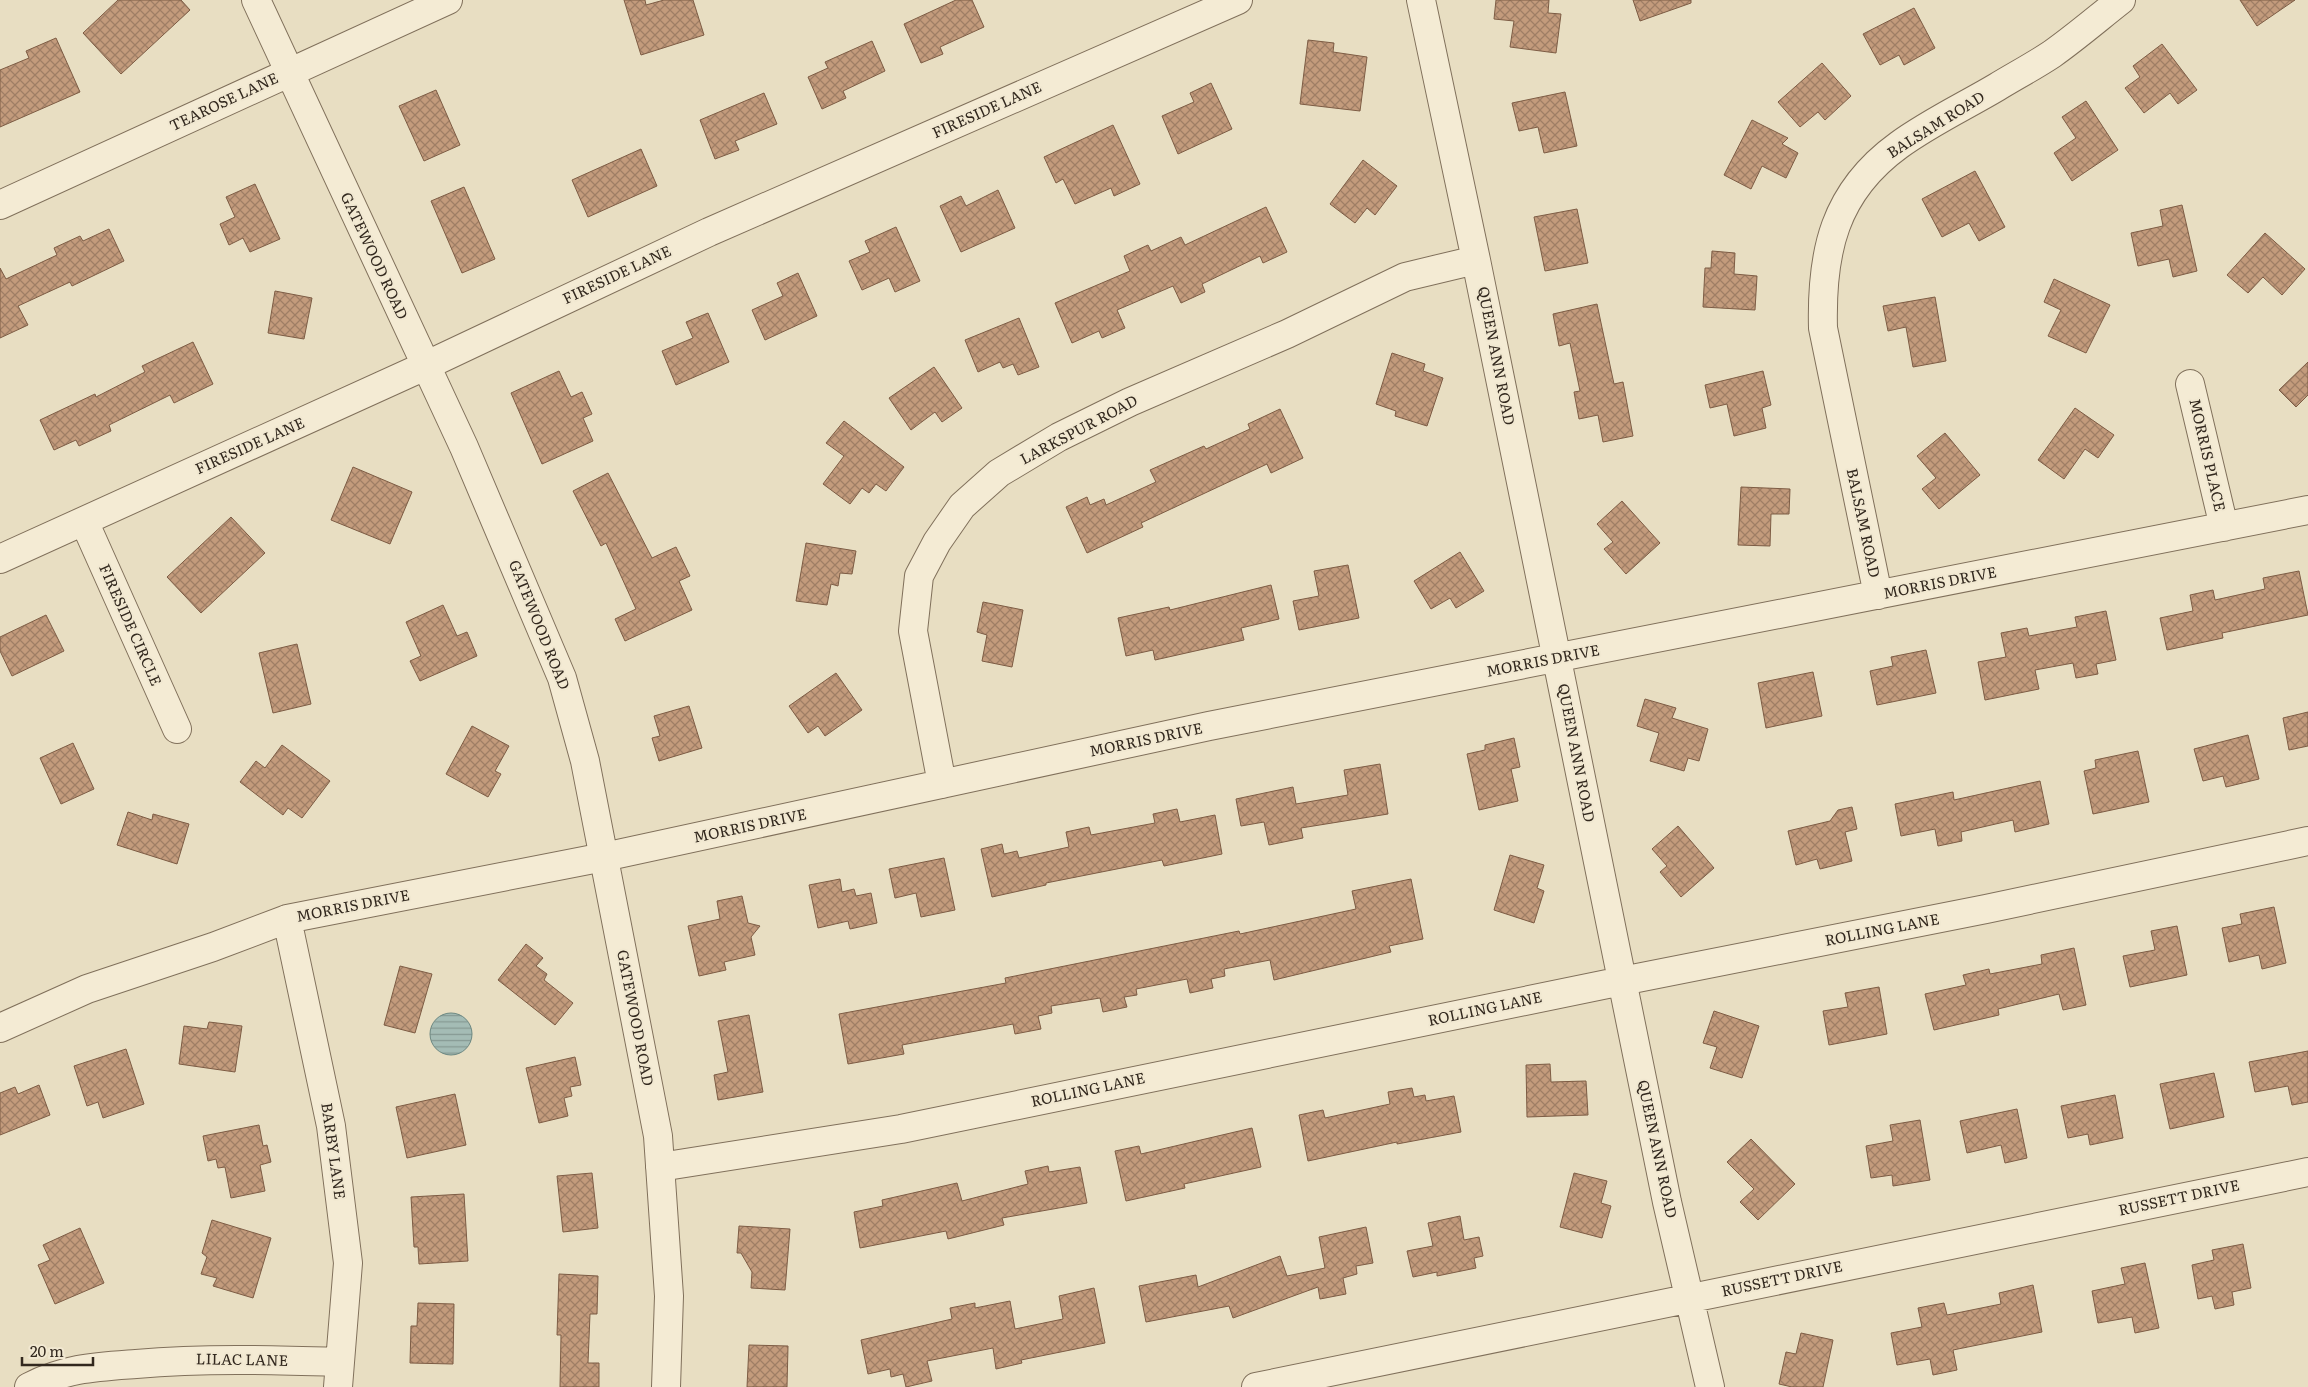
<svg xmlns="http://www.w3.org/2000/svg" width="2308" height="1387" font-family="Literata,serif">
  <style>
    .water { fill: url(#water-rules); stroke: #6c8882 }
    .building { fill: url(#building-cross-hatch); stroke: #7d5c44 }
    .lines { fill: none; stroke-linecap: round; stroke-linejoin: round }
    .minor-casing { stroke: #80705b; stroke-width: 30 }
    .minor { stroke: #f4ebd4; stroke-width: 28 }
    .labels { text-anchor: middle; stroke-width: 4; stroke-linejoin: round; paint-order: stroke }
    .street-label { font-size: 15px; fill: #32281e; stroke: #f1e8d1 }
  </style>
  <defs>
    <pattern id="water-rules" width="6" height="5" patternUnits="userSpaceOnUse" patternTransform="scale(1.25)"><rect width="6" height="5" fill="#a4bcb5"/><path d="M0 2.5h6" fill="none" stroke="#869993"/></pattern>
    <pattern id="building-cross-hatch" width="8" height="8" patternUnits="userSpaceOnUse" patternTransform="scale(1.25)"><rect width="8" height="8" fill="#c39b7c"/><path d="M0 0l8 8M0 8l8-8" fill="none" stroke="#9f7e65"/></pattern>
  </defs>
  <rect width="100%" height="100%" fill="#e8dec2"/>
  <path class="water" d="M430 1034a21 21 0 1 1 42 0a21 21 0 1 1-42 0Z"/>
  <path class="building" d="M 118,0 L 181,0 L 190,10 L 121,74 L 83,33 Z
    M 624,0 L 645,0 L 646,5 L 664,0 L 693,0 L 704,35 L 641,55 Z
    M 956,0 L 972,0 L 984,27 L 940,47 L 943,54 L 921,63 L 904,24 Z
    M 1496,0 L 1549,0 L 1548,13 L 1561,14 L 1556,53 L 1510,47 L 1514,21 L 1494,19 Z
    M 1633,0 L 1691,0 L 1691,3 L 1640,21 Z
    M 2240,0 L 2295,0 L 2257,26 Z
    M 1914,8 L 1935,48 L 1904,65 L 1899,55 L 1880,65 L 1863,34 Z
    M 56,38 L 80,92 L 0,127 L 0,70 L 29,58 L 26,51 Z
    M 1308,40 L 1334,43 L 1333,52 L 1367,57 L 1360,111 L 1300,104 Z
    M 872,41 L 885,71 L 843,91 L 846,98 L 822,109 L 808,77 L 828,68 L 825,62 Z
    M 2162,44 L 2197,90 L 2178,104 L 2170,93 L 2144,113 L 2125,88 L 2140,77 L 2133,66 Z
    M 1822,63 L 1851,96 L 1825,120 L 1818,112 L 1800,127 L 1778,102 Z
    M 1211,83 L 1232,129 L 1178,154 L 1162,116 L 1194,102 L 1190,93 Z
    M 436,90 L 460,145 L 424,161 L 399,106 Z
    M 1565,92 L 1577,146 L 1544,153 L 1538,127 L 1519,131 L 1512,103 Z
    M 764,93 L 777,124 L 735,141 L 739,150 L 715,159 L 700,120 Z
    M 2086,101 L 2118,150 L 2072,181 L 2054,153 L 2076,138 L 2062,117 Z
    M 1752,120 L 1788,138 L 1782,144 L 1798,153 L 1786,178 L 1762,166 L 1751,189 L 1724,175 Z
    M 1113,125 L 1140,184 L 1114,196 L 1111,188 L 1075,204 L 1063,179 L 1056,183 L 1044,157 Z
    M 641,149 L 657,186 L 588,217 L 572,180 Z
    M 1363,160 L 1397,186 L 1375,215 L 1367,208 L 1355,223 L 1330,204 Z
    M 1975,171 L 2005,227 L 1979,241 L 1969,223 L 1942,237 L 1922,199 Z
    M 255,184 L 280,239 L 250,252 L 243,238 L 229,245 L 220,224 L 235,217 L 226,197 Z
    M 464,187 L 495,259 L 462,273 L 431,201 Z
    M 998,190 L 1015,228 L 961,252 L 940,206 L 961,196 L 966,206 Z
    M 2182,205 L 2197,271 L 2173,277 L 2169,259 L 2138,266 L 2131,233 L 2163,226 L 2160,210 Z
    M 1266,207 L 1287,252 L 1263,263 L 1260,256 L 1202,284 L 1205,292 L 1181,303 L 1173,286 L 1117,310 L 1125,328 L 1102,338 L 1099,331 L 1072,343 L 1055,303 L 1130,271 L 1124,256 L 1148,245 L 1151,251 L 1181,237 L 1185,245 Z
    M 1577,209 L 1588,263 L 1545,271 L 1534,217 Z
    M 896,227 L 920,281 L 895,292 L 889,278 L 862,290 L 849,261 L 870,252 L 865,241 Z
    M 109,229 L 124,261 L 72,286 L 70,282 L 18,306 L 28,325 L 0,338 L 0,268 L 6,279 L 57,255 L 54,248 L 80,236 L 83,241 Z
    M 2265,233 L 2305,269 L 2282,295 L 2263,277 L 2248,293 L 2227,275 Z
    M 1712,251 L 1735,253 L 1734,274 L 1757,276 L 1755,310 L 1703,307 L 1705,268 L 1711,268 Z
    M 798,273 L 817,316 L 765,340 L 752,310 L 783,296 L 777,283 Z
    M 2054,279 L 2110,305 L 2086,353 L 2048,336 L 2061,310 L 2044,302 Z
    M 275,291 L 312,298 L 304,339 L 268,333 Z
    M 1935,297 L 1946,361 L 1913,367 L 1906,327 L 1888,331 L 1883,306 Z
    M 1597,304 L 1614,384 L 1623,382 L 1633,436 L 1603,442 L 1598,415 L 1579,419 L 1574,392 L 1580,391 L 1570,343 L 1559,346 L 1553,314 Z
    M 708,313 L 729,362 L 676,385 L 662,351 L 693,338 L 686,322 Z
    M 1019,318 L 1039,367 L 1018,375 L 1013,364 L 1003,368 L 1000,362 L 978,372 L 965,340 Z
    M 193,342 L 213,384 L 174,403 L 170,395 L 109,425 L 111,431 L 79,446 L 76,440 L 54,450 L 40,420 L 95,394 L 96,397 L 145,372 L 142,366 Z
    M 1392,353 L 1425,364 L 1423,371 L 1443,378 L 1427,426 L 1395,416 L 1396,411 L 1376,404 Z
    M 2308,362 L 2308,395 L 2296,407 L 2279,390 Z
    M 934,367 L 962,408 L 942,422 L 935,412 L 911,430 L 889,398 Z
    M 559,371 L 571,397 L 582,392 L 592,414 L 583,418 L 593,441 L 542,464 L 511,393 Z
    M 1763,371 L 1771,405 L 1762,408 L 1766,428 L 1734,436 L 1727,404 L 1710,408 L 1705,385 Z
    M 2075,408 L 2114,435 L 2098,458 L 2085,449 L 2064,479 L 2038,460 Z
    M 1280,409 L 1303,458 L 1271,473 L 1267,464 L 1141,523 L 1143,527 L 1087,553 L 1066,507 L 1087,497 L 1090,505 L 1104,499 L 1106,505 L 1156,482 L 1150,470 L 1204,446 L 1206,449 L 1250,429 L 1248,424 Z
    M 844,421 L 904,467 L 886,491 L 876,484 L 869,493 L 862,488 L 850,504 L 823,484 L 844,456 L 826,443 Z
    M 1945,433 L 1980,475 L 1939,509 L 1922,489 L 1936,478 L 1917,456 Z
    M 353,467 L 412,492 L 390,544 L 331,520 Z
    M 608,473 L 652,558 L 676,547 L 690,576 L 679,581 L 692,610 L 625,641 L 615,619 L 636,609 L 606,543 L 601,546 L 573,491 Z
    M 1741,487 L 1790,489 L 1789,514 L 1771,514 L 1770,546 L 1738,545 Z
    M 1622,501 L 1660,543 L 1626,574 L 1604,549 L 1613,542 L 1597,524 Z
    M 231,517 L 265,553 L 201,613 L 167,577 Z
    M 806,543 L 856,551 L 852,574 L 840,573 L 838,586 L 831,584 L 827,605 L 796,601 Z
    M 1460,552 L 1484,591 L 1456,608 L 1450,598 L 1431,609 L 1414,581 Z
    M 1348,565 L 1359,618 L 1299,630 L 1293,601 L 1319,596 L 1314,571 Z
    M 2299,571 L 2308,615 L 2222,633 L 2223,638 L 2167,650 L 2160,618 L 2193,611 L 2190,595 L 2213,590 L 2215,600 L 2265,589 L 2263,578 Z
    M 1271,585 L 1279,619 L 1241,628 L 1244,640 L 1155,660 L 1153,650 L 1126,656 L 1118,618 L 1169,607 L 1170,610 Z
    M 983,602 L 1023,610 L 1012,667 L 982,661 L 987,635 L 977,632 Z
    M 443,605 L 457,636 L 467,632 L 477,656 L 420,681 L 410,661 L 421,656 L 406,622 Z
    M 2106,611 L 2116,660 L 2096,664 L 2098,674 L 2076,678 L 2073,663 L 2035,670 L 2039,689 L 1985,700 L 1978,662 L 2006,657 L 2001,633 L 2027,628 L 2029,636 L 2077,627 L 2075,617 Z
    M 46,615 L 64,651 L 12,676 L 0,651 L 0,637 Z
    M 297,644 L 311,704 L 273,713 L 259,653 Z
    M 1926,650 L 1936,693 L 1877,705 L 1870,671 L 1893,666 L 1891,657 Z
    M 1813,672 L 1822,716 L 1766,728 L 1758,683 Z
    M 836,673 L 862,710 L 825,736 L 818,726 L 808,733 L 789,706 Z
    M 1645,699 L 1676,708 L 1672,718 L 1708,729 L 1699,761 L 1688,758 L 1684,771 L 1650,761 L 1659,733 L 1637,726 Z
    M 689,706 L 702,748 L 659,761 L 652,738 L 660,736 L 654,716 Z
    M 2308,712 L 2308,746 L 2289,750 L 2283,718 Z
    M 472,726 L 509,746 L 495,771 L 501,774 L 488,797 L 446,774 Z
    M 2248,735 L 2259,779 L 2226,787 L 2223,776 L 2203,781 L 2194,749 Z
    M 1514,738 L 1520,767 L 1511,769 L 1518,801 L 1479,810 L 1467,754 L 1485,750 L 1485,745 Z
    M 73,743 L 94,789 L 61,804 L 40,758 Z
    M 282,745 L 330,781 L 302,818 L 288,808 L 283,815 L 240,782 L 256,761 L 265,768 Z
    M 2138,751 L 2149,802 L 2093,814 L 2084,771 L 2096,768 L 2095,760 Z
    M 1380,764 L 1388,814 L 1301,828 L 1303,838 L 1269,845 L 1264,822 L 1241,826 L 1236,799 L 1293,787 L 1296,804 L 1348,795 L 1344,770 Z
    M 2040,781 L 2049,824 L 2015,832 L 2013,820 L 1961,832 L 1962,841 L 1938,846 L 1935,829 L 1901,836 L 1895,804 L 1953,792 L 1954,800 Z
    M 1852,807 L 1857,829 L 1845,832 L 1852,861 L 1820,869 L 1817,859 L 1796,865 L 1788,831 L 1830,821 L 1838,810 Z
    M 1177,809 L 1180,822 L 1215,815 L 1222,854 L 1164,866 L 1162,860 L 1046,883 L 1046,885 L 992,897 L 981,849 L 1002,844 L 1004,854 L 1017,851 L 1019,858 L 1069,847 L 1066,832 L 1089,827 L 1091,835 L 1155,823 L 1153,814 Z
    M 128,812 L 152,820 L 153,814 L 189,824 L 177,864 L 117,845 Z
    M 1678,826 L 1714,868 L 1681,897 L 1660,872 L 1667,866 L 1652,849 Z
    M 1510,855 L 1544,865 L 1537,888 L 1544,891 L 1534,923 L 1494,910 Z
    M 944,858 L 955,910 L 921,917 L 916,893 L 895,898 L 889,869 Z
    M 840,879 L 842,892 L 854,889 L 856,896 L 871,893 L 877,923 L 850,929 L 848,921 L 818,928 L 809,885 Z
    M 1411,879 L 1423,939 L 1389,946 L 1391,952 L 1274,980 L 1270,960 L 1224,969 L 1225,976 L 1211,979 L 1213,988 L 1190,993 L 1187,979 L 1136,989 L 1137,995 L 1124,997 L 1127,1007 L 1103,1012 L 1100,998 L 1051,1006 L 1052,1013 L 1038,1016 L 1041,1029 L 1015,1034 L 1013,1024 L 902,1045 L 904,1054 L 848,1064 L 839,1014 L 1006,983 L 1005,978 L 1239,931 L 1240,934 L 1356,909 L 1352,891 Z
    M 742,896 L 748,923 L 760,926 L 751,937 L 755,955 L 724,962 L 726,970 L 699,976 L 688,926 L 720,919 L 717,901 Z
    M 2274,907 L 2286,963 L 2262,969 L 2259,955 L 2229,962 L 2222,928 L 2242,924 L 2240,914 Z
    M 2177,926 L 2187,975 L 2130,987 L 2123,956 L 2155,950 L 2151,931 Z
    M 526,944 L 543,958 L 536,966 L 547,974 L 544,980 L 573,1003 L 555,1025 L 498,980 Z
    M 2074,948 L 2086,1005 L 2063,1010 L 2059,994 L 1998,1009 L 1999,1015 L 1934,1030 L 1925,994 L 1966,985 L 1963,975 L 1989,969 L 1990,974 L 2042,964 L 2041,955 Z
    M 400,966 L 432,974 L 415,1033 L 384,1025 Z
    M 1879,987 L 1887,1034 L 1829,1045 L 1823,1011 L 1848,1007 L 1845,993 Z
    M 1714,1011 L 1759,1026 L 1742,1078 L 1710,1068 L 1717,1047 L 1703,1043 Z
    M 749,1015 L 763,1092 L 718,1100 L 714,1075 L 728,1072 L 718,1021 Z
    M 209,1022 L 242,1026 L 235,1072 L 179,1064 L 184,1026 L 207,1029 Z
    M 126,1049 L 144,1104 L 103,1118 L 98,1102 L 87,1106 L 74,1066 Z
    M 2308,1051 L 2308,1102 L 2292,1105 L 2288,1086 L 2255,1092 L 2249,1062 Z
    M 575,1057 L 581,1085 L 570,1087 L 572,1096 L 564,1098 L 568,1116 L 539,1123 L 526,1068 Z
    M 1550,1064 L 1551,1082 L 1586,1081 L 1588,1115 L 1527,1117 L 1526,1065 Z
    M 2214,1073 L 2224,1117 L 2170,1129 L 2160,1084 Z
    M 39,1085 L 50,1115 L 0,1135 L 0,1093 L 15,1087 L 18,1094 Z
    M 1412,1088 L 1414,1097 L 1425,1095 L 1426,1101 L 1454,1096 L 1461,1132 L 1397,1144 L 1397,1142 L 1308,1161 L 1299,1115 L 1323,1110 L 1325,1118 L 1390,1104 L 1388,1092 Z
    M 455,1094 L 466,1145 L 407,1158 L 396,1107 Z
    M 2115,1095 L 2123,1138 L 2090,1145 L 2088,1134 L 2068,1138 L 2061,1106 Z
    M 2017,1109 L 2027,1158 L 2005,1163 L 2001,1145 L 1967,1153 L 1960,1121 Z
    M 1920,1120 L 1930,1180 L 1893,1186 L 1892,1175 L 1871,1178 L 1866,1146 L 1893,1141 L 1890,1125 Z
    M 259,1125 L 263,1146 L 267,1145 L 271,1162 L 260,1165 L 265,1191 L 231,1198 L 225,1167 L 218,1168 L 216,1159 L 208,1161 L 203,1136 Z
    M 1252,1128 L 1261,1167 L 1184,1184 L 1185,1188 L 1126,1201 L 1115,1151 L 1139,1146 L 1141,1154 Z
    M 1751,1139 L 1795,1184 L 1758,1220 L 1740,1202 L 1754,1189 L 1727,1162 Z
    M 1048,1166 L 1049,1172 L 1080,1167 L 1087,1203 L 1002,1218 L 1004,1225 L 948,1239 L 946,1231 L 860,1248 L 854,1212 L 883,1206 L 882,1200 L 957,1183 L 962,1201 L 1028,1184 L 1025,1171 Z
    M 592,1173 L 598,1228 L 563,1232 L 557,1176 Z
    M 1574,1173 L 1607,1181 L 1601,1203 L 1611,1206 L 1602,1238 L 1560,1227 Z
    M 464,1194 L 468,1261 L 419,1264 L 418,1247 L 414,1247 L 411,1197 Z
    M 1460,1216 L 1464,1240 L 1479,1237 L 1483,1256 L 1474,1258 L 1476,1268 L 1437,1276 L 1437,1272 L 1413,1277 L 1407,1251 L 1433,1246 L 1428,1223 Z
    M 212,1220 L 271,1238 L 253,1298 L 213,1286 L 217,1278 L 201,1274 L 207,1257 L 202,1253 Z
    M 739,1226 L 790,1229 L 785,1290 L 751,1288 L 752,1272 L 741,1253 L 737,1253 Z
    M 1366,1227 L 1373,1263 L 1356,1266 L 1357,1274 L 1343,1278 L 1346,1294 L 1320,1299 L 1318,1287 L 1233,1318 L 1229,1306 L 1146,1322 L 1139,1286 L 1196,1275 L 1198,1287 L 1280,1256 L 1287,1276 L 1325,1268 L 1319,1237 Z
    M 80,1228 L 104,1283 L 55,1304 L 38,1265 L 50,1260 L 43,1245 Z
    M 2243,1244 L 2251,1288 L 2232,1292 L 2234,1305 L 2215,1309 L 2212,1296 L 2198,1299 L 2192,1265 L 2214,1260 L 2212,1250 Z
    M 2145,1263 L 2159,1328 L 2135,1333 L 2132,1317 L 2098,1323 L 2092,1291 L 2125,1284 L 2121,1268 Z
    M 559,1274 L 598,1276 L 597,1314 L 590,1314 L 588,1363 L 599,1363 L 599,1387 L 560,1387 L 561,1335 L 557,1335 Z
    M 2033,1285 L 2042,1332 L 1953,1350 L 1957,1370 L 1933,1375 L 1930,1359 L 1897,1365 L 1891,1333 L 1922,1327 L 1918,1308 L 1944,1303 L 1947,1315 L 2001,1304 L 1999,1293 Z
    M 1094,1288 L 1105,1343 L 1021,1360 L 1022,1363 L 996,1369 L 993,1348 L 927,1361 L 932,1381 L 906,1387 L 903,1374 L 891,1377 L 890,1369 L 868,1374 L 861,1340 L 952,1319 L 950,1308 L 975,1303 L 975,1308 L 1010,1301 L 1015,1329 L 1063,1319 L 1059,1296 Z
    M 418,1303 L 454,1304 L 453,1364 L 410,1363 L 411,1326 L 417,1326 Z
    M 1801,1333 L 1833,1340 L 1823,1387 L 1792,1387 L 1779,1384 L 1786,1352 L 1796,1354 Z
    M 749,1345 L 788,1346 L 787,1387 L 747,1387 Z"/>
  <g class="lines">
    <defs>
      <path id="minor" d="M 256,0 L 464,447 L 562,678 L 585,761 L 658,1136 L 669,1296 L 666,1387
        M 1421,0 L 1476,260 L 1667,1202 L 1710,1387
        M 0,205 L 448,0
        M 2190,384 L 2224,527
        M 84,521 L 177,729
        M 0,559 L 425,366 L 709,232 L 1238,0
        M 1878,595 L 1823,328 C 1821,252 1834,192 1899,145 C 1929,123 1965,106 1997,87 C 2015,76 2034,66 2052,54 C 2076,37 2098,18 2121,0
        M 942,784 L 913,631 L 919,576 L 937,542 L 962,506 L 999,473 L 1059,437 L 1130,402 L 1287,334 L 1405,277 L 1476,260
        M 287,919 L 331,1126 L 348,1263 L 338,1387
        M 0,1028 L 87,989 L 213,947 L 287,919 L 604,857 L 1209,726 L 2308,510
        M 660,1167 L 901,1129 L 1622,981 L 1986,909 L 2308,841
        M 29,1387 C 66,1368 95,1367 136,1364 C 204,1358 271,1360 339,1362
        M 1256,1387 L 2308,1172"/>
    </defs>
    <use href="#minor" class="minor-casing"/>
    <use href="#minor" class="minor"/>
  </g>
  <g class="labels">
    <g class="street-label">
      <text transform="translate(224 102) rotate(-25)" y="5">TEAROSE LANE</text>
      <text transform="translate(987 110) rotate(-24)" y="5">FIRESIDE LANE</text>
      <text transform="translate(1936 125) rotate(-32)" y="5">BALSAM ROAD</text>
      <text transform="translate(374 256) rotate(65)" y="5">GATEWOOD ROAD</text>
      <text transform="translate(617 275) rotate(-25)" y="5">FIRESIDE LANE</text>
      <text transform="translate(1496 356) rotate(79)" y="5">QUEEN ANN ROAD</text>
      <text transform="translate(1079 430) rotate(-28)" y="5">LARKSPUR ROAD</text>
      <text transform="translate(250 446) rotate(-24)" y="5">FIRESIDE LANE</text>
      <text transform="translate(2207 455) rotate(77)" y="5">MORRIS PLACE</text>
      <text transform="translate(1863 523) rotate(78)" y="5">BALSAM ROAD</text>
      <text transform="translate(1940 583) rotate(-11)" y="5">MORRIS DRIVE</text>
      <text transform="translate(130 625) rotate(66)" y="5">FIRESIDE CIRCLE</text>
      <text transform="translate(539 625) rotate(68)" y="5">GATEWOOD ROAD</text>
      <text transform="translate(1543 661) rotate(-11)" y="5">MORRIS DRIVE</text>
      <text transform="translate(1146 740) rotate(-12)" y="5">MORRIS DRIVE</text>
      <text transform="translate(1576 753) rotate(79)" y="5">QUEEN ANN ROAD</text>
      <text transform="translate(750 826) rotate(-12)" y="5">MORRIS DRIVE</text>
      <text transform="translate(353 906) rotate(-11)" y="5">MORRIS DRIVE</text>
      <text transform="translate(1882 930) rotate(-11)" y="5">ROLLING LANE</text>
      <text transform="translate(1485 1009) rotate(-12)" y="5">ROLLING LANE</text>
      <text transform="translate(635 1018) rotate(79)" y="5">GATEWOOD ROAD</text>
      <text transform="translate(1088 1090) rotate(-12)" y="5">ROLLING LANE</text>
      <text transform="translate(1657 1149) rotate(78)" y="5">QUEEN ANN ROAD</text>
      <text transform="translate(333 1151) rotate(82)" y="5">BARBY LANE</text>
      <text transform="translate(2179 1198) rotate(-12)" y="5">RUSSETT DRIVE</text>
      <text transform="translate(1782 1279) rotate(-12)" y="5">RUSSETT DRIVE</text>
      <text transform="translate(242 1360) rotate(1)" y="5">LILAC LANE</text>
    </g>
  </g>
  <path d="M22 1357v8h71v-8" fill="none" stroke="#32281e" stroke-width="2.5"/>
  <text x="30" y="1357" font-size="15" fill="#32281e" stroke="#f1e8d1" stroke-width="4" paint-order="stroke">20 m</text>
</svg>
